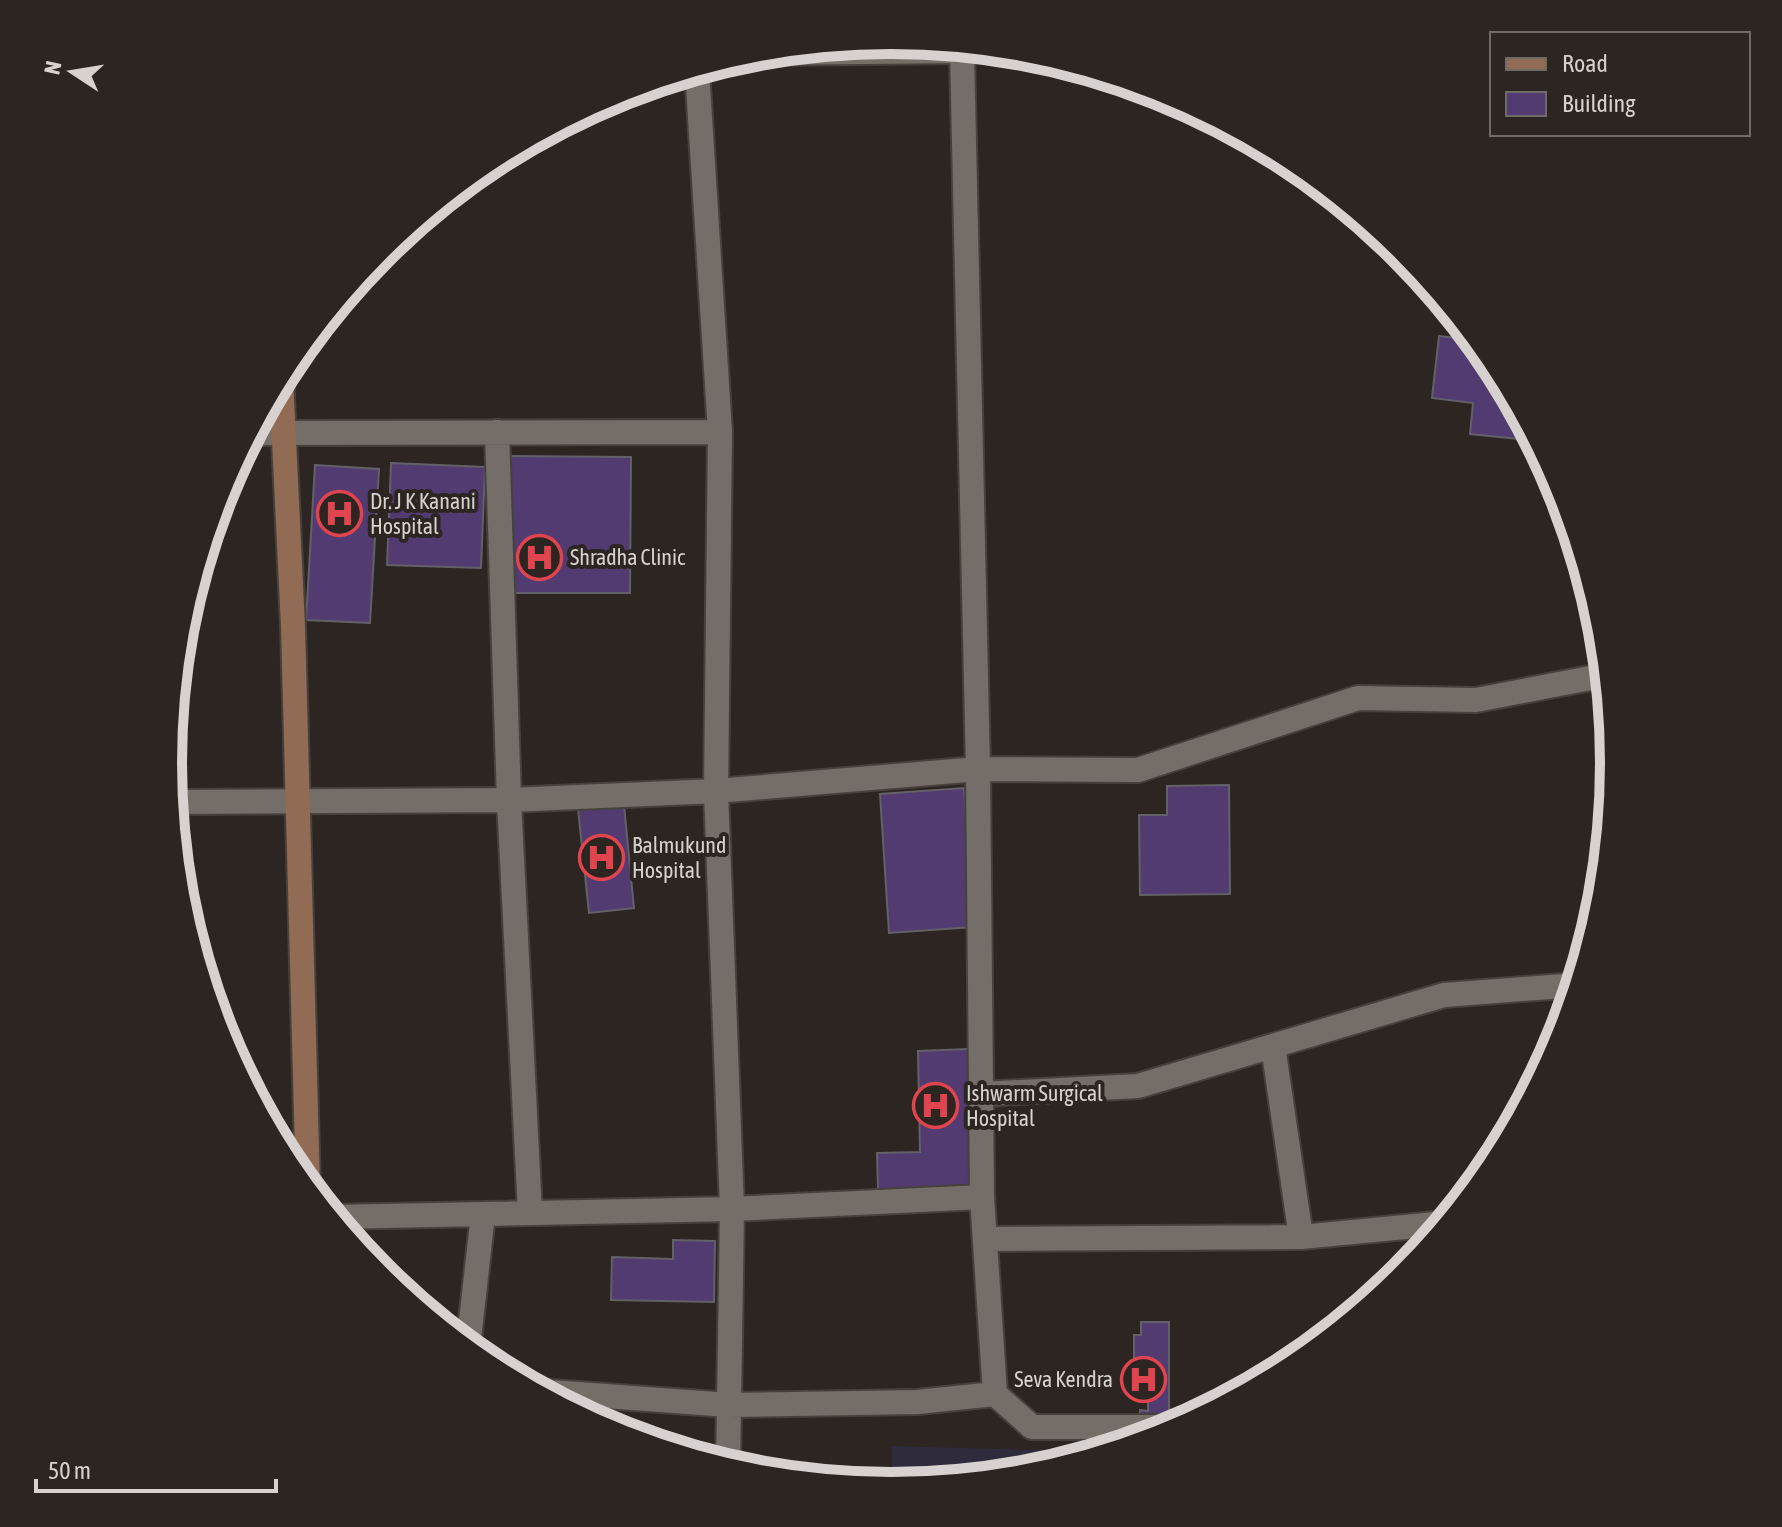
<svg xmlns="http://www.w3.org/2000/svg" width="1782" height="1527" font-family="'Asap Condensed',sans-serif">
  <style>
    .medical { fill: #2f2b3c }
    .building { fill: #523b70; stroke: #636068; stroke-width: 2 }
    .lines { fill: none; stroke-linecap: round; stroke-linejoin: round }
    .street-casing { stroke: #47413d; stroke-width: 28 }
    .secondary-casing { stroke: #47413d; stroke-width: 28 }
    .street { stroke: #756d68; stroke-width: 24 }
    .secondary { stroke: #926b54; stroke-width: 24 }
    .labels { text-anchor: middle; stroke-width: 8; stroke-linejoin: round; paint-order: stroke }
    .poi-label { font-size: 22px; fill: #d7d2cf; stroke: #2c2521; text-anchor: start }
    .rim { fill: none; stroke: #d7d2cf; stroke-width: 10 }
  </style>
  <rect width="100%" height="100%" fill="#2c2521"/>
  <path class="medical" d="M 892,1446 L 1103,1452 L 1032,1473 L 891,1487 Z"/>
  <path class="building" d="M 1439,336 L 1475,340 L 1493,362 L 1521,415 L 1518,439 L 1470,434 L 1473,403 L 1432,398 Z
    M 272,394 L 274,421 L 257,422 Z
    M 507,456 L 631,457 L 630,593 L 506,593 Z
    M 391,463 L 485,467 L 481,568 L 387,565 Z
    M 315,465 L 379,469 L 370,623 L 306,620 Z
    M 1229,785 L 1230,894 L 1140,895 L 1139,815 L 1167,815 L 1167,786 Z
    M 964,788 L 973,927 L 889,933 L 880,794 Z
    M 624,805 L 634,908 L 589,913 L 578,809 Z
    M 968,1049 L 971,1187 L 878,1189 L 877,1153 L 920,1152 L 918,1051 Z
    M 673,1240 L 715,1241 L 714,1302 L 611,1300 L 612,1257 L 673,1259 Z
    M 1141,1322 L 1169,1322 L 1169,1419 L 1140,1419 L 1140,1410 L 1148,1411 L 1148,1398 L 1138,1398 L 1138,1366 L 1134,1365 L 1134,1335 L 1141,1335 Z"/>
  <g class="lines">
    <defs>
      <path id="street" d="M 754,53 L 962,51 L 962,47
        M 497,432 L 509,800 L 530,1213
        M 251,433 L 720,432 L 697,70
        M 171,802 L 509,800 L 716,791 L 978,769 L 962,51
        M 1273,1046 L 1301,1237
        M 981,1094 L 1138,1086 L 1444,995 L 1576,985
        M 331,1217 L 732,1209 L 716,791 L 720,432
        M 985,1239 L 1301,1237 L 1446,1223
        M 468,1348 L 483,1214
        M 537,1391 L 729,1405 L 732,1209 L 982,1197 L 978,769 L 1138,770 L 1358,698 L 1476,700 L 1606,675
        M 995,1394 L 1032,1427 L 1178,1427
        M 728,1467 L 729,1405 L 917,1402 L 995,1394 L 982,1197"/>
      <path id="secondary" d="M 281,378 L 293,626 L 308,1188"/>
    </defs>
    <use href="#street" class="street-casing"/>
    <use href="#secondary" class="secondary-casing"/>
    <use href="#street" class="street"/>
    <use href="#secondary" class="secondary"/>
  </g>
  <defs>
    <symbol id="hospital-ring" viewBox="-11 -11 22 22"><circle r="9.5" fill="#2c2521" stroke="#e0444e" stroke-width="1.5"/><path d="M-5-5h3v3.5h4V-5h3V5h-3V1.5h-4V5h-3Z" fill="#e0444e"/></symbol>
  </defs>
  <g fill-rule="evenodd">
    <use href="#hospital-ring" x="314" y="488" width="51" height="51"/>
    <use href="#hospital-ring" x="514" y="532" width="51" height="51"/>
    <use href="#hospital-ring" x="576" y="832" width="51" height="51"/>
    <use href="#hospital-ring" x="910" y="1080" width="51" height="51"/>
    <use href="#hospital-ring" x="1118" y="1354" width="51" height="51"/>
  </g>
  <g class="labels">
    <g class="poi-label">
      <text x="370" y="509">Dr. J K Kanani<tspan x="370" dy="25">Hospital</tspan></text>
      <text x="570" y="565">Shradha Clinic</text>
      <text x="632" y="853">Balmukund<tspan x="632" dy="25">Hospital</tspan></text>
      <text x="966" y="1101">Ishwarm Surgical<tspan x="966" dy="25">Hospital</tspan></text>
      <text x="1113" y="1387" text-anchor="end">Seva Kendra</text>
    </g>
  </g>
  <path d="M0 0H1782V1527H0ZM182 763a709 709 0 1 1 1418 0a709 709 0 1 1-1418 0Z" fill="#2c2521" fill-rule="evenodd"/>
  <path class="rim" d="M182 763a709 709 0 1 1 1418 0a709 709 0 1 1-1418 0Z"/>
  <rect x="1490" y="32" width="260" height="104" fill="#2c2521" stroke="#706a67" stroke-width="2"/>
  <rect x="1506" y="58" width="40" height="12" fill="#926b54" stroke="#706a67" stroke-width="2"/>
  <text x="1562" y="72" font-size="24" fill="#d7d2cf">Road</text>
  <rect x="1506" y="92" width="40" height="24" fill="#523b70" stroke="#706a67" stroke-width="2"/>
  <text x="1562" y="112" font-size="24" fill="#d7d2cf">Building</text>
  <g transform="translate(72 72) rotate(282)" stroke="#2c2521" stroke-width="6" paint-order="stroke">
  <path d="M0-6L14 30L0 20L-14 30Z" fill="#d7d2cf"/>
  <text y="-12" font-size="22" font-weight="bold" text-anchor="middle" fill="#d7d2cf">N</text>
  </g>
  <path d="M36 1479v12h240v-12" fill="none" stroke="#d7d2cf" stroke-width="4"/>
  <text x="48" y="1479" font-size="24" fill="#d7d2cf" stroke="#2c2521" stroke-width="6" paint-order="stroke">50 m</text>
</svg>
